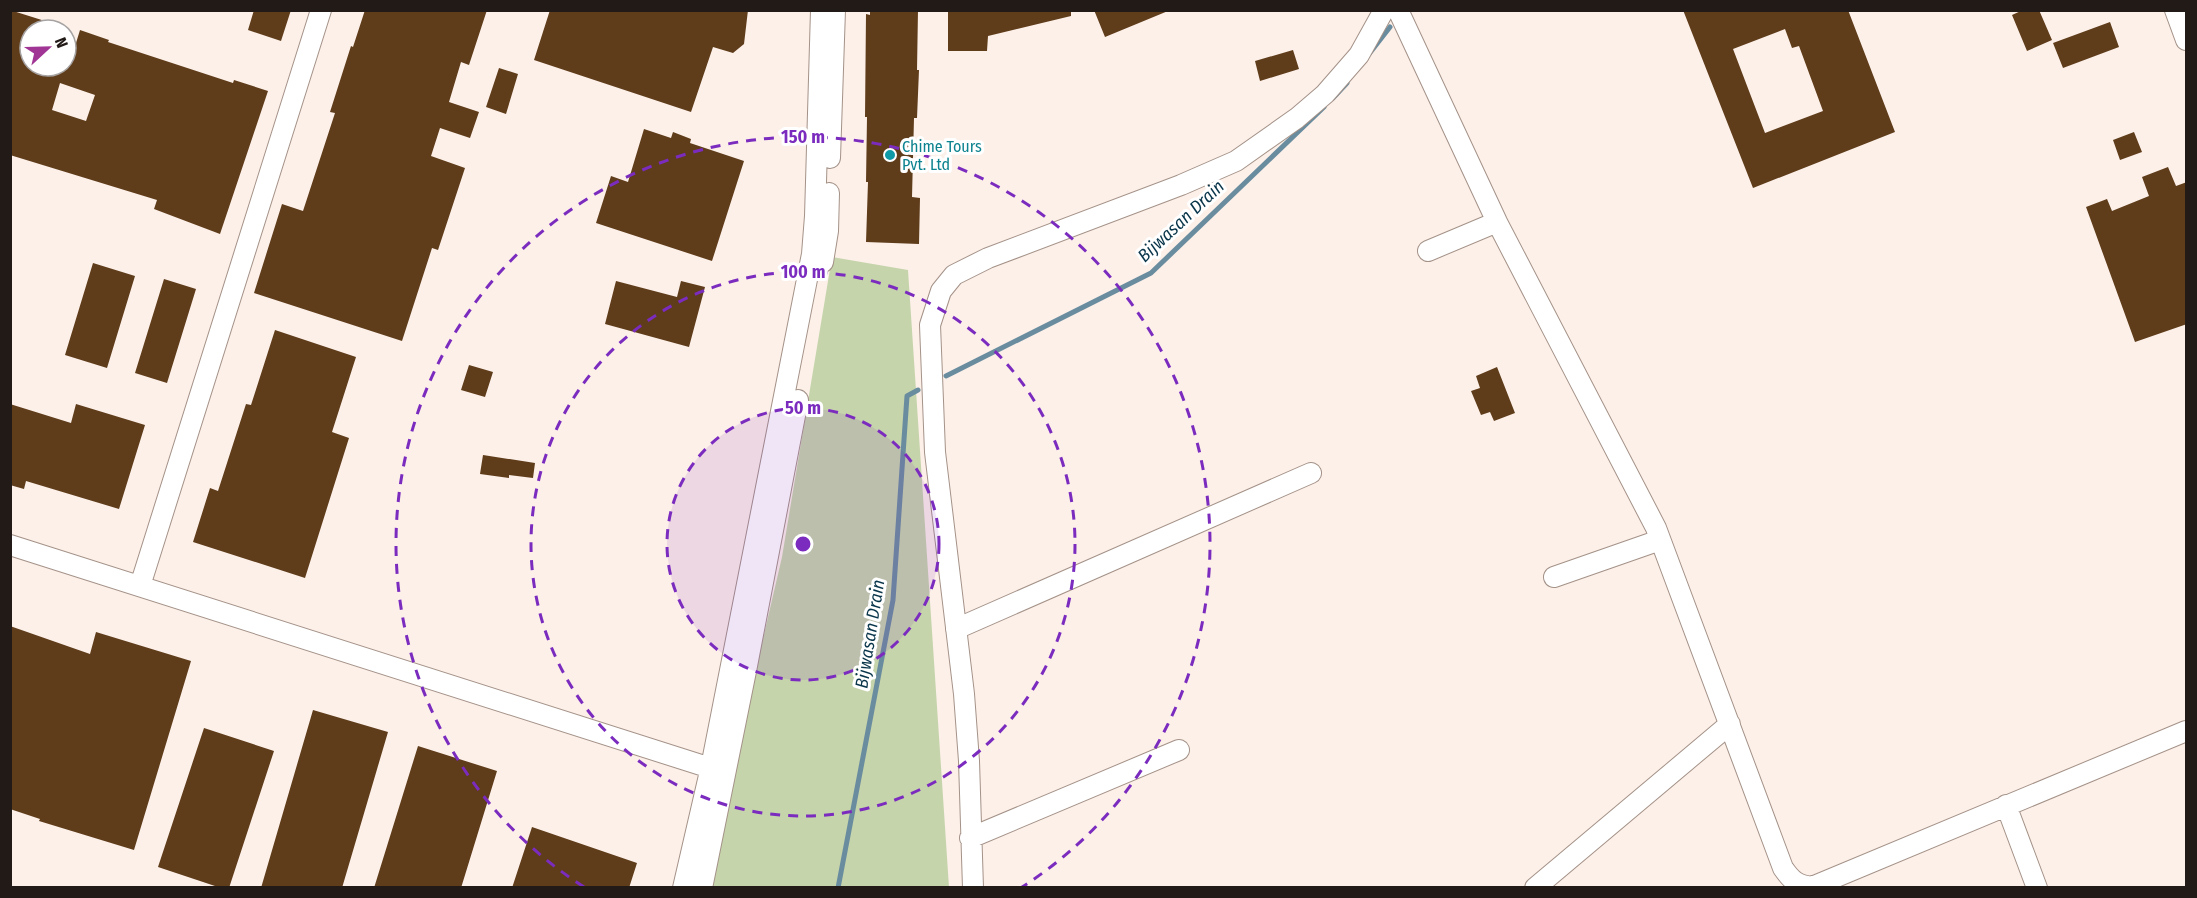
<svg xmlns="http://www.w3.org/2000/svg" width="2197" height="898" font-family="'Fira Sans Condensed',sans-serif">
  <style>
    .green { fill: #c6d4ab }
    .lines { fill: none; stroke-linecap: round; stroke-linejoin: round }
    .stream { stroke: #6a8c9f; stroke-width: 5 }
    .building { fill: #5f3c1a; fill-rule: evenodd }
    .minor-casing { stroke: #a49288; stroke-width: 22 }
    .minor { stroke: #fff; stroke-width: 20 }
    .ring { fill: none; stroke: #7b2cbf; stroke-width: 3; stroke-dasharray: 10 8 }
    .culture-dot { fill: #0f9aa8; stroke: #fff; stroke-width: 2 }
    .labels { text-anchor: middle; stroke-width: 6; stroke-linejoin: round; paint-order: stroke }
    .culture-label { font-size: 16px; fill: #0d838f; stroke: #fff; text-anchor: start }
    .water-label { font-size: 18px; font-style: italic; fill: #09354a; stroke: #fff }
    .centre { fill: #7b2cbf; stroke: #fff; stroke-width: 3 }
    .ring-label { font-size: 18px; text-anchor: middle; font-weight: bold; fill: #7b2cbf; stroke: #fff; stroke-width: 6; stroke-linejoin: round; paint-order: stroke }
  </style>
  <rect width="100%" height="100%" fill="#fcf0e9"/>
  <path class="green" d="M 832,257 L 908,270 L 949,887 L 705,888 L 782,557 Z"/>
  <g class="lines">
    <path class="stream" d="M 1369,54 L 1390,27
      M 1333,98 L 1347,83
      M 946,376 L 1151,273 L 1324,107
      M 838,888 L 893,600 L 907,396 L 918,390"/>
  </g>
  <path class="building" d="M 10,10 L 64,27 L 64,30 L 30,30 L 30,66 L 69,66 L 80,30 L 109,40 L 108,42 L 233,83 L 234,80 L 268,91 L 220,234 L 154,209 L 157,200 L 10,155 ZM 60,83 L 95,95 L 86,121 L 52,110 Z
    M 254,10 L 291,10 L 281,41 L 248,30 Z
    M 365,10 L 487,10 L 469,65 L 461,62 L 449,102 L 479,112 L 470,138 L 440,128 L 431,156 L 465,168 L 438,250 L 432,248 L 402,341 L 254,293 L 282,204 L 303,211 L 335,113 L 330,112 L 351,46 L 353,47 Z
    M 550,10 L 748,10 L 744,44 L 733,53 L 713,47 L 691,112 L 534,60 Z
    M 870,10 L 918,10 L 917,70 L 919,70 L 917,118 L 914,118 L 912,197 L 920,198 L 919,244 L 866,242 L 868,182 L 866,182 L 867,117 L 865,117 L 866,14 L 870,15 Z
    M 948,10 L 1071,10 L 1071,16 L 988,36 L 987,51 L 948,51 Z
    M 1094,10 L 1168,10 L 1168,11 L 1105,37 Z
    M 1683,10 L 1848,10 L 1895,132 L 1753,188 ZM 1785,29 L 1792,48 L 1799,46 L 1823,111 L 1765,133 L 1733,49 Z
    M 2023,10 L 2039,10 L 2052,40 L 2027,51 L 2012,15 Z
    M 2110,22 L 2119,47 L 2063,68 L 2053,43 Z
    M 1293,50 L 1299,69 L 1260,81 L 1255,61 Z
    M 499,68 L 518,74 L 506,114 L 486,107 Z
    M 644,129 L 671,138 L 673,132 L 691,139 L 690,143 L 744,161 L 712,261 L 596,223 L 611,176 L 628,182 Z
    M 2134,132 L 2142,152 L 2120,160 L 2113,140 Z
    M 2168,167 L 2176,186 L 2187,182 L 2187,324 L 2135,342 L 2086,207 L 2107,199 L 2112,211 L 2149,196 L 2142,177 Z
    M 93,263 L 135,276 L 107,368 L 65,355 Z
    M 164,279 L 196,289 L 167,383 L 135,373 Z
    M 616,281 L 677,297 L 681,281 L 705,287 L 689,347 L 605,324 Z
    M 275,330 L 356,357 L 332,432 L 349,438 L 305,578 L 193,542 L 210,488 L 218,491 L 246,404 L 251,405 Z
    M 469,365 L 493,372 L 485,397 L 461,390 Z
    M 1497,367 L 1515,413 L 1494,421 L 1490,412 L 1481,415 L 1471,391 L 1480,388 L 1476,376 Z
    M 10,404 L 71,423 L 76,404 L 145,425 L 119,509 L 26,481 L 24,489 L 10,485 Z
    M 483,455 L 535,463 L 533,478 L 509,475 L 509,478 L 480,474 Z
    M 10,626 L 90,654 L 96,632 L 191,661 L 134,850 L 39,821 L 40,819 L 10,809 Z
    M 313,710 L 388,732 L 342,888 L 261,888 Z
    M 204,728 L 274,751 L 229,888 L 221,888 L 158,867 Z
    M 418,746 L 497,771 L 461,888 L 374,888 Z
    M 532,827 L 637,863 L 629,888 L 512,888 Z"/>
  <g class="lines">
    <defs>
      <path id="minor" d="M 1398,10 L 1497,222 L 1656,528 L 1783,868 C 1792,881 1797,885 1812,887 L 2186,731
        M 2175,10 L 2186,40
        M 830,158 L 835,10
        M 1428,251 L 1497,222
        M 823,262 L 828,231 L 829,193
        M 10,545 L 723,772
        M 1554,577 L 1660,540
        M 140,586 L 321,10
        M 956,629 L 1311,473
        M 2006,805 L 2037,888
        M 970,838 L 1179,750
        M 683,888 L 711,767 L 812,254 L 815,216 L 821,10
        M 702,888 L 746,671 L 798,400
        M 973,888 L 969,761 L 964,694 L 935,452 L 930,325 L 941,291 L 954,275 L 988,258 L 1181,185 L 1236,161 L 1297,118 L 1325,94 L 1359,55 L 1384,10
        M 1535,888 L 1730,724"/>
    </defs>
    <use href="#minor" class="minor-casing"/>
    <use href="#minor" class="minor"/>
  </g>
  <circle cx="803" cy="544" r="136" fill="#7b2cbf" fill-opacity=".12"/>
  <g class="ring">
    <circle cx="803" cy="544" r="136"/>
    <circle cx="803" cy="544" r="272"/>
    <path d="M584 887A407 407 0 1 1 1022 887"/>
  </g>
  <circle class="culture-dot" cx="890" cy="155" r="6"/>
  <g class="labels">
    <g class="culture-label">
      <text x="902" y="152">Chime Tours<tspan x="902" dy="18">Pvt. Ltd</tspan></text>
    </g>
    <g class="water-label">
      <text transform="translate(1181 221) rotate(-43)" y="6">Bijwasan Drain</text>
      <text transform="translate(870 634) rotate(-81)" y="6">Bijwasan Drain</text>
    </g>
  </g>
  <circle cx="803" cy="544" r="9" class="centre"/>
  <g class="ring-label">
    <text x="803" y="143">150 m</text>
    <text x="803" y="278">100 m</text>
    <text x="803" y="414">50 m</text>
  </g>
  <rect width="2197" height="898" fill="none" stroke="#211a16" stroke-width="24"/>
  <g transform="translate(48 48) rotate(68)"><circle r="28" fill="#ffffff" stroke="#a6a3a2" stroke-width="1.5"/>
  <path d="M0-4.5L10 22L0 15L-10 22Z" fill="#a13595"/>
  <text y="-9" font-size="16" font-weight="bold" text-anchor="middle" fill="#211a16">N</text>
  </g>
</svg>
